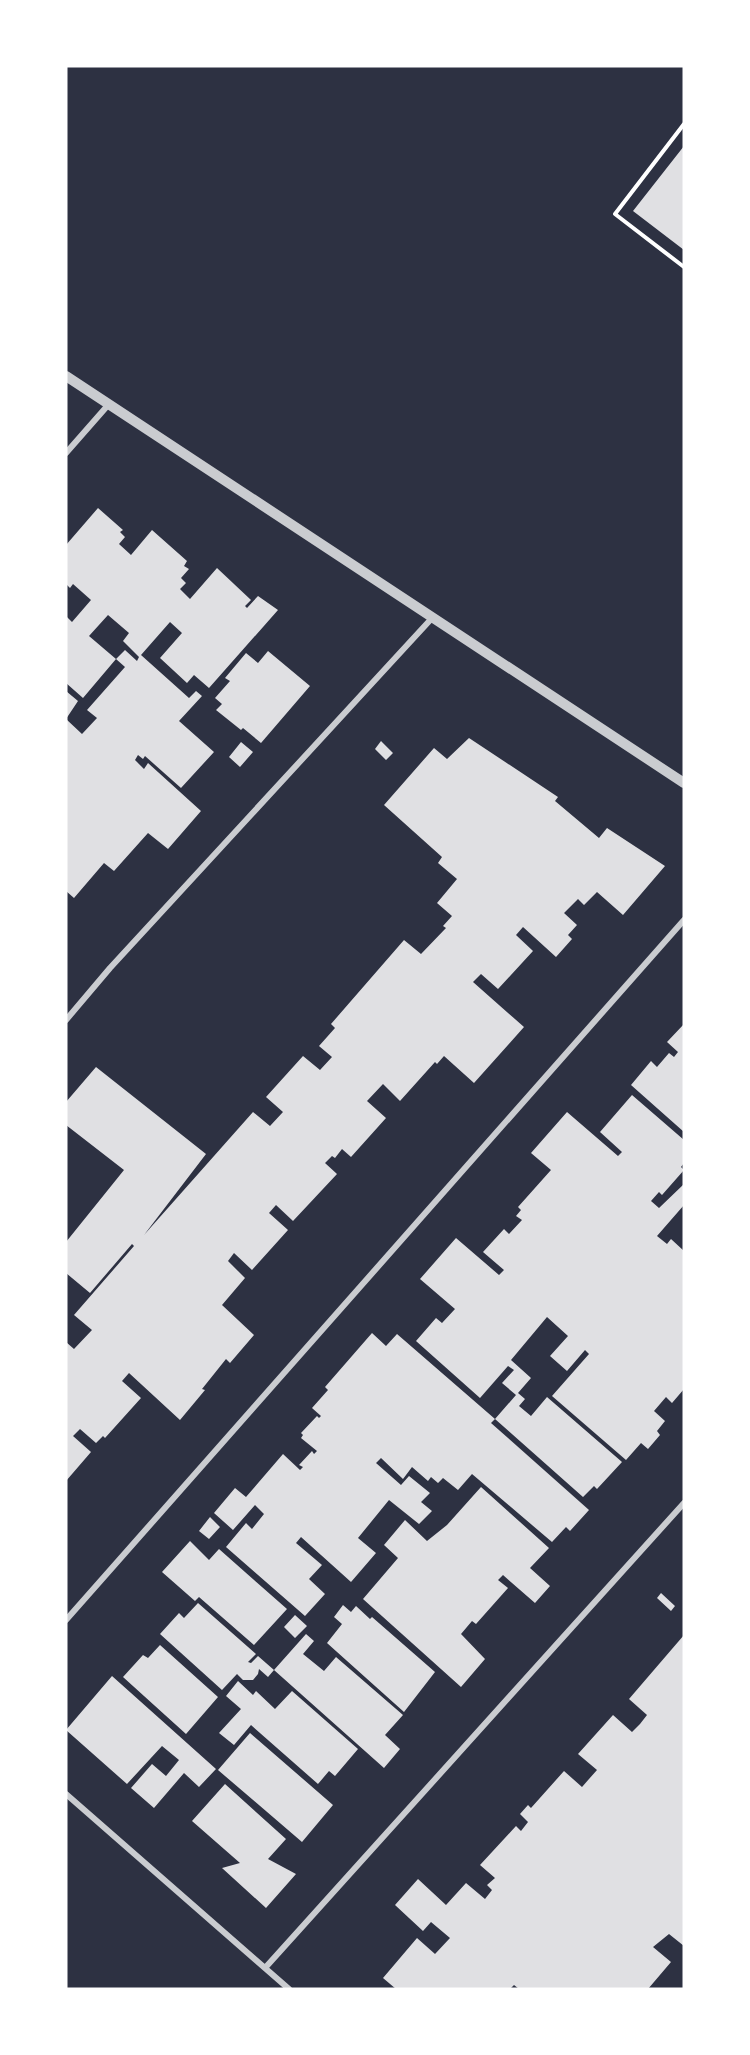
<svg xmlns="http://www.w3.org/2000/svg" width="750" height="2055" font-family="'Sofia Sans Condensed',sans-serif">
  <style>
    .building { fill: #e0e0e3 }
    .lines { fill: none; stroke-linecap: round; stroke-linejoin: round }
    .path { stroke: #fff; stroke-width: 4 }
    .minor { stroke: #caccd0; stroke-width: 6 }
    .tertiary { stroke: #caccd0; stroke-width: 10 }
  </style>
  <rect width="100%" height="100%" fill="#2d3142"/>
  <path class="building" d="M 684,146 L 684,250 L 633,211 Z
    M 98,508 L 123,530 L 120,532 L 125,537 L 119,544 L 131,555 L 152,530 L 187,561 L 184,566 L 189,569 L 181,578 L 186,583 L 180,589 L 190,599 L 217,568 L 251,600 L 245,606 L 247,608 L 258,596 L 278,610 L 209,688 L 194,675 L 187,683 L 160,658 L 182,633 L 170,622 L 141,655 L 189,698 L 196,691 L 202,696 L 179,721 L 214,752 L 181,788 L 145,756 L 143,759 L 138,755 L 135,760 L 144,769 L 148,763 L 201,811 L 168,849 L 148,833 L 114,871 L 104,863 L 74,898 L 66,891 L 66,691 L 78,701 L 66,719 L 82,734 L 97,718 L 87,710 L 125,667 L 116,659 L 125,650 L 137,661 L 139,657 L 123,641 L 129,633 L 108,615 L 89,636 L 116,659 L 83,698 L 66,683 L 66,616 L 72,622 L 91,600 L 73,584 L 70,588 L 66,584 L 66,545 Z
    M 268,651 L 310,686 L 261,743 L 243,728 L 241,730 L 216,710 L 222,704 L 215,698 L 230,681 L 225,678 L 246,653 L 258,663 Z
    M 469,738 L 558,797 L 555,801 L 599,838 L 607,828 L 665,866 L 623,915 L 597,892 L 584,905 L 578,899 L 564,913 L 577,925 L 568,935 L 572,939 L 556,957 L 523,927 L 516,935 L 533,951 L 498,989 L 481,974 L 473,982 L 524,1027 L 474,1083 L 444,1056 L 437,1064 L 435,1062 L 400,1101 L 383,1084 L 367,1101 L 386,1118 L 351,1157 L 342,1149 L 335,1158 L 332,1156 L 325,1163 L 337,1174 L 293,1221 L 276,1205 L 269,1213 L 288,1230 L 252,1270 L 234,1253 L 228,1261 L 245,1278 L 222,1305 L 254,1335 L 230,1363 L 226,1359 L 202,1389 L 205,1390 L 180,1420 L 129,1373 L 122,1381 L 141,1398 L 105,1438 L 103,1436 L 96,1443 L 80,1429 L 73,1436 L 91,1452 L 66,1481 L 66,1342 L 74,1349 L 92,1330 L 74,1315 L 134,1246 L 132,1244 L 90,1293 L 66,1273 L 66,1242 L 124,1170 L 66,1125 L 66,1102 L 96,1067 L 206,1154 L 144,1235 L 253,1112 L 270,1126 L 283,1112 L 266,1097 L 303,1056 L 320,1070 L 332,1057 L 319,1046 L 335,1028 L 331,1024 L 404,940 L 421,954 L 446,928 L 443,926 L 452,916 L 437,903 L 457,879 L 438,863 L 442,857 L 384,805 L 434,748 L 447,759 Z
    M 381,741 L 393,753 L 386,760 L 375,749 Z
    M 241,742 L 253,752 L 240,767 L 229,757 Z
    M 684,1024 L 684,1132 L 631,1085 L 651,1061 L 657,1067 L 669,1053 L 674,1057 L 678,1052 L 667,1042 Z
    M 632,1095 L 684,1140 L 684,1163 L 681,1167 L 684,1170 L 662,1195 L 659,1192 L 651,1201 L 659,1208 L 684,1184 L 684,1205 L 657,1236 L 667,1244 L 671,1239 L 684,1251 L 684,1389 L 672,1403 L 666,1397 L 654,1411 L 665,1421 L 657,1431 L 660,1435 L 648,1449 L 641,1443 L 626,1460 L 552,1396 L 589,1354 L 585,1350 L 567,1371 L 550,1356 L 568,1336 L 547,1317 L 511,1360 L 531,1378 L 518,1393 L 525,1399 L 519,1406 L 531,1416 L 547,1397 L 622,1462 L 597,1489 L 594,1486 L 583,1497 L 495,1419 L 516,1395 L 502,1383 L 514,1370 L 508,1366 L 480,1398 L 416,1341 L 436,1318 L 442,1323 L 455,1309 L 420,1279 L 456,1238 L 499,1275 L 504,1270 L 483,1252 L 504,1229 L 509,1234 L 522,1220 L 516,1216 L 521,1210 L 518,1207 L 551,1170 L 531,1153 L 567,1112 L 618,1156 L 622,1152 L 600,1132 Z
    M 372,1333 L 386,1346 L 397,1334 L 495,1419 L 491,1423 L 589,1510 L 570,1531 L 566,1527 L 552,1542 L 472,1474 L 458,1490 L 443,1478 L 438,1483 L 431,1477 L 428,1481 L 412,1467 L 403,1479 L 381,1458 L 376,1463 L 401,1485 L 409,1476 L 430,1493 L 421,1502 L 432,1511 L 419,1524 L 389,1500 L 358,1538 L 376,1553 L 351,1582 L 301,1537 L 296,1543 L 322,1565 L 309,1579 L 325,1594 L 305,1616 L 226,1547 L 246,1523 L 252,1529 L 264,1514 L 255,1505 L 233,1530 L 214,1513 L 235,1488 L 246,1497 L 283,1454 L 300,1470 L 303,1467 L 299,1465 L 312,1451 L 314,1454 L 317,1451 L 301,1438 L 303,1435 L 301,1433 L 317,1416 L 319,1418 L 321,1416 L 312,1408 L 328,1390 L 325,1387 Z
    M 481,1487 L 549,1548 L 530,1568 L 550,1586 L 535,1603 L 503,1575 L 498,1580 L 508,1588 L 476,1624 L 472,1621 L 461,1634 L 485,1659 L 461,1687 L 363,1599 L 398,1558 L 384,1545 L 405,1520 L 427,1541 L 447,1525 Z
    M 210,1517 L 220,1527 L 209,1539 L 199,1531 Z
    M 190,1541 L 209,1560 L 219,1549 L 287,1609 L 254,1645 L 199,1597 L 195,1601 L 162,1572 Z
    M 661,1593 L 675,1606 L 671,1611 L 657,1598 Z
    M 198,1603 L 256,1654 L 248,1662 L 251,1663 L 258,1656 L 274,1670 L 268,1677 L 259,1669 L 258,1674 L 253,1680 L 243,1680 L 237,1674 L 222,1690 L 160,1634 L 179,1613 L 184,1618 Z
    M 343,1605 L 351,1612 L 356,1606 L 370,1619 L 372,1617 L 435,1672 L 404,1712 L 327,1643 L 342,1624 L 334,1617 Z
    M 295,1615 L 307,1626 L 295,1638 L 284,1627 Z
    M 306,1634 L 314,1641 L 303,1654 L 324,1671 L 336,1657 L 403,1715 L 385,1735 L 400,1749 L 384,1768 L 274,1670 Z
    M 684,1635 L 684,1946 L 669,1934 L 653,1947 L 671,1962 L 648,1989 L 519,1989 L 514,1985 L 510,1989 L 396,1989 L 383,1978 L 417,1938 L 435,1954 L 450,1938 L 431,1922 L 423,1931 L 395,1905 L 418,1879 L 446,1905 L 466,1883 L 485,1899 L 492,1890 L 487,1885 L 495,1878 L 480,1865 L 516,1826 L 521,1831 L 528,1822 L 520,1814 L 528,1805 L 531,1808 L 564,1771 L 582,1787 L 589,1779 L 597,1770 L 578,1754 L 613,1715 L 632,1732 L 640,1724 L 647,1715 L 629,1699 Z
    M 160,1645 L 218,1697 L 186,1734 L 123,1677 L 143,1655 L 148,1658 Z
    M 112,1676 L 216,1769 L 199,1787 L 184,1773 L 154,1808 L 131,1788 L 152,1764 L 166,1776 L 179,1760 L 162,1746 L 127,1784 L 66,1730 Z
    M 238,1681 L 253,1695 L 256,1691 L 275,1709 L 292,1691 L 358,1749 L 335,1776 L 329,1771 L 318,1784 L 251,1725 L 234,1745 L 219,1733 L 241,1709 L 226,1696 Z
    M 250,1733 L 333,1805 L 302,1842 L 218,1770 Z
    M 225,1784 L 286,1839 L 268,1859 L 296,1874 L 266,1908 L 222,1868 L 240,1863 L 192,1821 Z"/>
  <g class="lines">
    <path class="path" d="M 684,124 L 615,214 L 684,267"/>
    <path class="minor" d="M 66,453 L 109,404
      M 66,1020 L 110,968 L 433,617
      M 66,1620 L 684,920
      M 66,1794 L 289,1989
      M 265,1968 L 684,1503"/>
    <path class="tertiary" d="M 66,376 L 684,783"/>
  </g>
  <rect width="750" height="2055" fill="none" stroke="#ffffff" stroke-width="135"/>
</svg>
